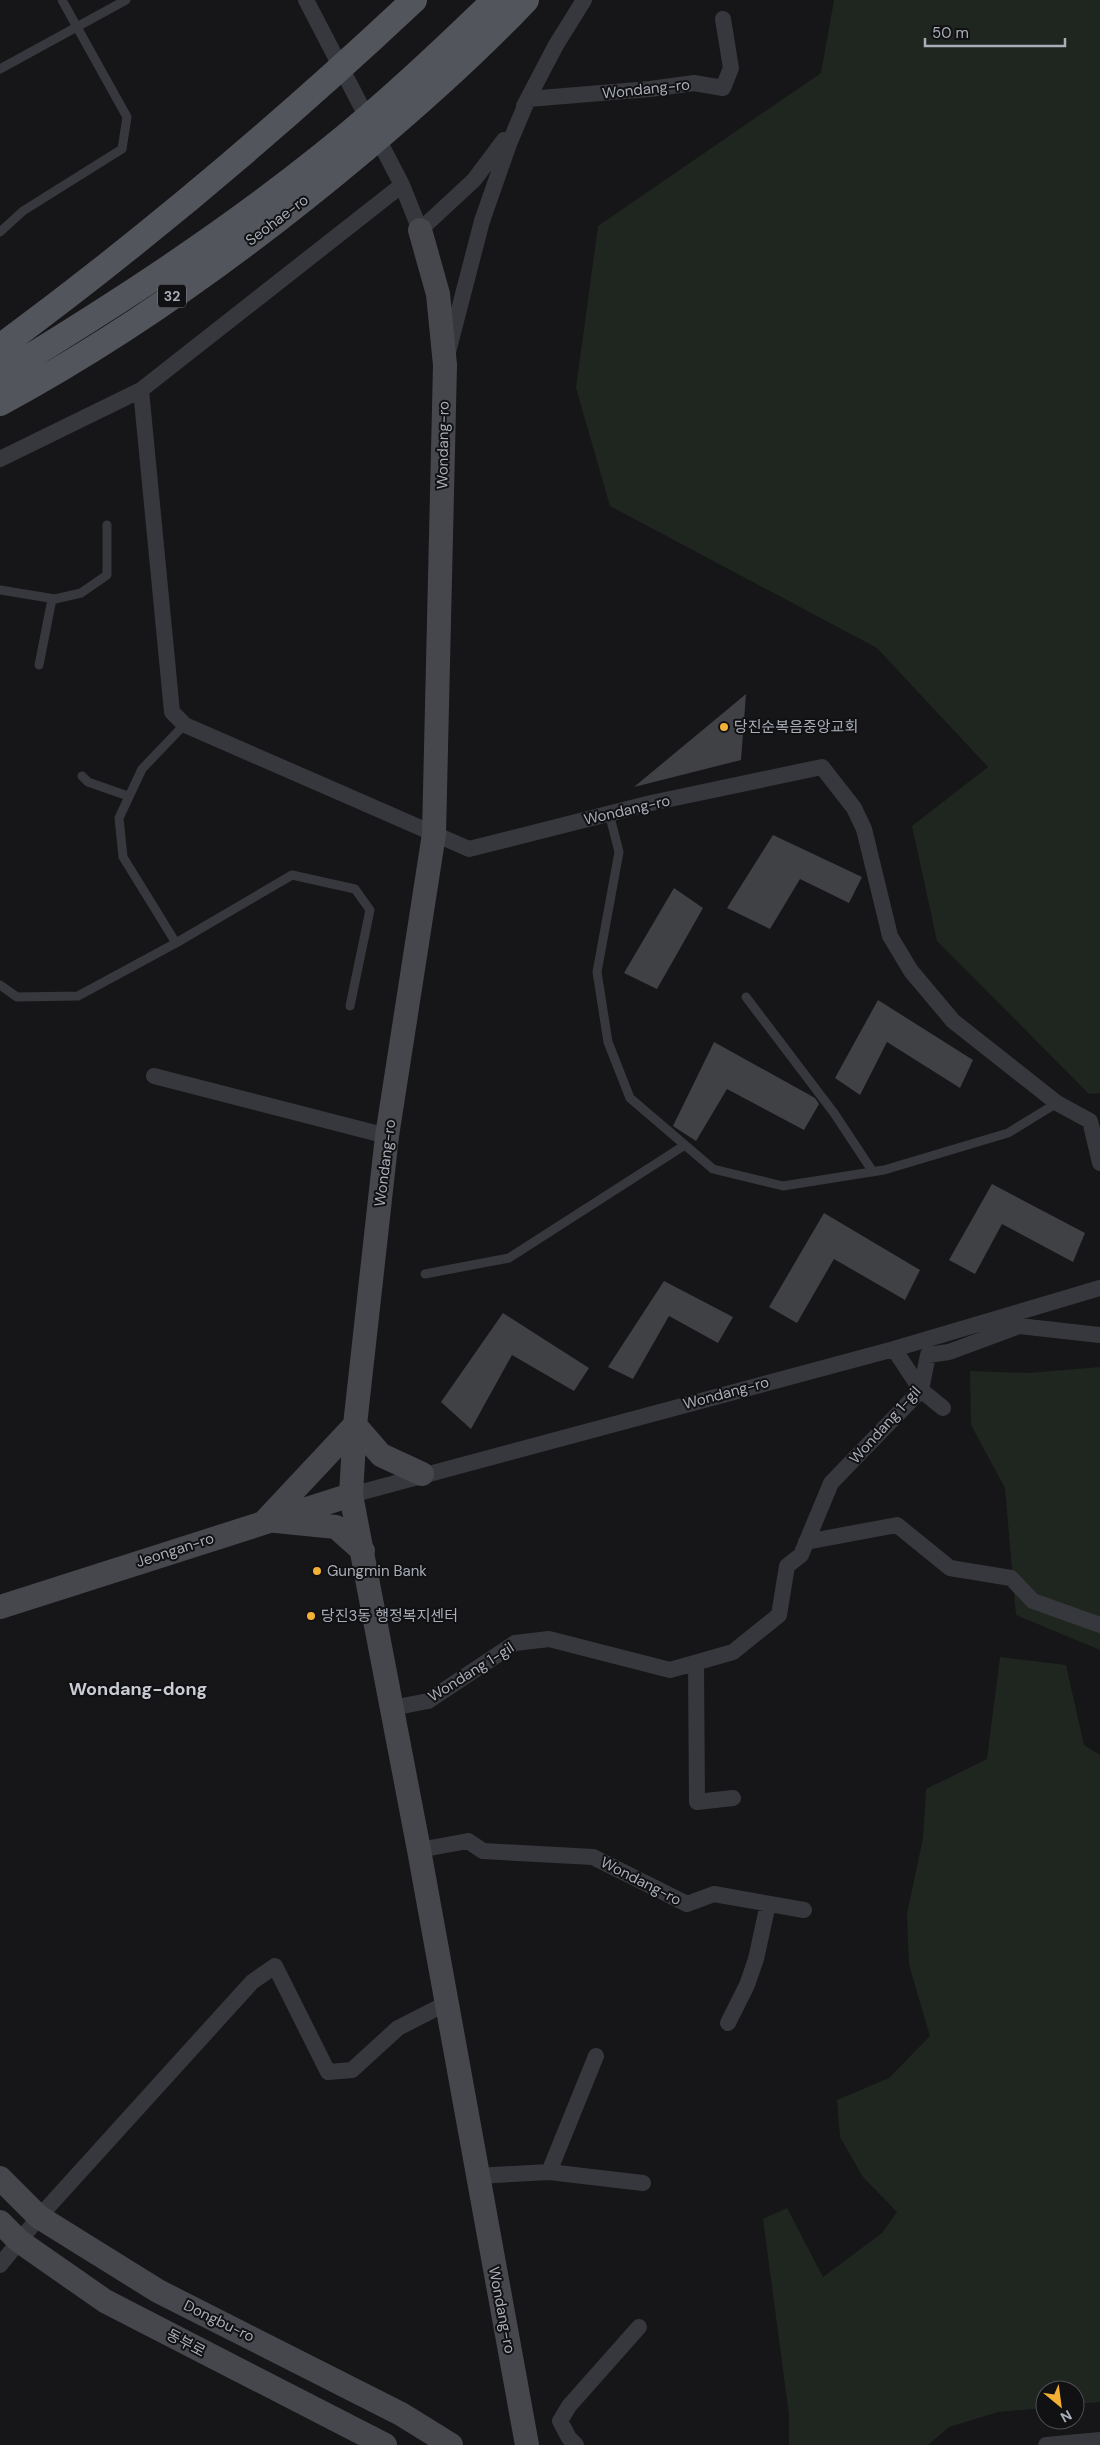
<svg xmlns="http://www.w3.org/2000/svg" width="1100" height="2445" font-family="'DM Sans','Noto Sans KR',sans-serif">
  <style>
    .green { fill: #1e261f }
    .building { fill: #404145 }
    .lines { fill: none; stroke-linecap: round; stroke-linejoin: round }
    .lane { stroke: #37383d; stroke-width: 9 }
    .street { stroke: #37383d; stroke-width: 16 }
    .secondary { stroke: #45474d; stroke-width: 24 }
    .primary { stroke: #53555c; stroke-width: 26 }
    .poi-dot { fill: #f2b134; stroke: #111113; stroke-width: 2 }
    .labels { text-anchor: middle; stroke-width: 4; stroke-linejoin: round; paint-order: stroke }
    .shield { fill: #111113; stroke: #7b7e86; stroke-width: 1 }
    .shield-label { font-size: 14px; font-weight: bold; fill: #a8adb8 }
    .street-label { font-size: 15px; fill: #a8adb8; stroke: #111113 }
    .poi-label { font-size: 15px; fill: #a8adb8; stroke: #111113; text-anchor: start }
    .quarter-label { font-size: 18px; font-weight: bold; fill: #c9ccd4; stroke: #111113 }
  </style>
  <rect width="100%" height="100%" fill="#161618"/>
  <path class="green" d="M 834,0 L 1100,0 L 1100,1093 L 1089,1094 L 937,941 L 912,826 L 988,767 L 877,648 L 610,506 L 576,388 L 598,226 L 821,73 Z
    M 1100,1367 L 1100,1650 L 1016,1615 L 1005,1488 L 971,1425 L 970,1371 L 1028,1373 Z
    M 1000,1657 L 1066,1665 L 1084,1745 L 1100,1755 L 1100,2402 L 1075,2404 L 1075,2390 L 1045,2390 L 1045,2408 L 998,2412 L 949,2427 L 928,2445 L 789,2445 L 789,2415 L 763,2219 L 787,2208 L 823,2277 L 882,2233 L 897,2212 L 863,2177 L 840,2137 L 837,2100 L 889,2078 L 930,2036 L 909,1965 L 907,1914 L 923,1838 L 926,1789 L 987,1759 Z"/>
  <path class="building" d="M 746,694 L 741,760 L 634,787 Z
    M 773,835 L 862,877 L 849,903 L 800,879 L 770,929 L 727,908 Z
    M 674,888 L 703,908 L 657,989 L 624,973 Z
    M 878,1000 L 973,1060 L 960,1088 L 887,1042 L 860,1095 L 835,1078 Z
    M 714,1042 L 815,1098 L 819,1104 L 804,1130 L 727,1089 L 696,1141 L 673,1126 Z
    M 992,1184 L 1085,1233 L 1073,1262 L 1002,1224 L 975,1274 L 949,1260 Z
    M 824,1213 L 920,1270 L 905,1300 L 834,1259 L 797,1323 L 769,1307 Z
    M 664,1281 L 733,1317 L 718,1343 L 669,1316 L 633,1379 L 608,1367 Z
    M 503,1313 L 589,1368 L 574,1391 L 512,1355 L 471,1429 L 441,1402 Z"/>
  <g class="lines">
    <path class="lane" d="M 0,69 L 126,0
      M 0,232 L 23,211 L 122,149 L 127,117 L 62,0
      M 0,590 L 55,599 L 81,593 L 107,575 L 107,525
      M 39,665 L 52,599 L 55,599
      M 185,724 L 142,769 L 119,818 L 123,857 L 176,943 L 292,875 L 355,889 L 370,910 L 350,1006
      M 82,776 L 88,782 L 128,796
      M 609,813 L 619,852 L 597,972 L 608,1042 L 630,1098 L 713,1169 L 783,1186 L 884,1170 L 1008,1133 L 1057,1103
      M 0,985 L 17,997 L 78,996 L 176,943
      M 746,997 L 834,1113 L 873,1172
      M 425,1274 L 509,1258 L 685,1145"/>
    <path class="street" d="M 306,0 L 402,185 L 420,230 L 474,180 L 504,140
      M 524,106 L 556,45 L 584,0
      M 448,352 L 482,221 L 509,144 L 528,99 L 650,89 L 694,83 L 723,88 L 731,68 L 723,19
      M 141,390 L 172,712 L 185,725 L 469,849 L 651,803 L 822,767 L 854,808 L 864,829 L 890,936 L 911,971 L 953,1021 L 1057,1103 L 1090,1121 L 1100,1163
      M 0,459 L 141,390 L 402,185
      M 154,1076 L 387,1136
      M 894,1349 L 921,1390 L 943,1408
      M 351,1495 L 894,1349 L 1100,1288
      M 806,1542 L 897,1525 L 950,1568 L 1011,1578 L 1033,1601 L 1100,1625
      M 696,1664 L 697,1802 L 733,1798
      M 392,1708 L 428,1701 L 515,1643 L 549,1639 L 670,1670 L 733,1652 L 779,1615 L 787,1566 L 801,1555 L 831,1483 L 921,1390 L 928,1355 L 949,1352 L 1019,1326 L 1100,1335
      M 419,1850 L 468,1841 L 483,1851 L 593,1857 L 687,1904 L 714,1894 L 804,1910
      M 728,2023 L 747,1985 L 756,1959 L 768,1904
      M 549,2172 L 643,2183
      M 476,2176 L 549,2172 L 596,2056
      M 0,2265 L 39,2217 L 252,1982 L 275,1966 L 328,2072 L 352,2070 L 398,2028 L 445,2004
      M 576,2445 L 569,2438 L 560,2421 L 569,2406 L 639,2327
      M 1046,2445 L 1100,2440"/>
    <path class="secondary" d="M 420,230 L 438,294 L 445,365 L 434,834 L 387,1136 L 355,1425 L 351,1495 L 419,1850 L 527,2445
      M 363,1551 L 336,1527 L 266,1520 L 355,1425 L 381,1455 L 422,1474
      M 0,1607 L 351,1495
      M 0,2178 L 39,2217 L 158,2291 L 401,2414 L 451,2445
      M 0,2222 L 19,2241 L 105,2301 L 385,2445"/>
    <path class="primary" d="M 0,347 C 145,240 283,123 414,0
      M 0,375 C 112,307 222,236 324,154 C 384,106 440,53 495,0
      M 0,403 C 130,333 252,244 365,149 C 421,102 476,53 526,0"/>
  </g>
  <g class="poi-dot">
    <circle cx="724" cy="727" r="5"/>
    <circle cx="317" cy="1571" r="5"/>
    <circle cx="311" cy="1616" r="5"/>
  </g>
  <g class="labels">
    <rect class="shield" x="158" y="284.5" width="28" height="23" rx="4"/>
    <g class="shield-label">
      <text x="172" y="301">32</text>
    </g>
    <g class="street-label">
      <text transform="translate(646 89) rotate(-6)" y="5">Wondang-ro</text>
      <text transform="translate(277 220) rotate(-37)" y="5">Seohae-ro</text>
      <text transform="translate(443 445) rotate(-89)" y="5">Wondang-ro</text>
      <text transform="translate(627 810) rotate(-13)" y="5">Wondang-ro</text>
      <text transform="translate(385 1163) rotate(-83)" y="5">Wondang-ro</text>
      <text transform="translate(726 1393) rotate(-15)" y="5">Wondang-ro</text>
      <text transform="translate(885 1425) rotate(-48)" y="5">Wondang 1-gil</text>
      <text transform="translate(175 1550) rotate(-18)" y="5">Jeongan-ro</text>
      <text transform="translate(471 1672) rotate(-32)" y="5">Wondang 1-gil</text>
      <text transform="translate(641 1881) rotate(27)" y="5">Wondang-ro</text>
      <text transform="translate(502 2310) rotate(79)" y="5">Wondang-ro</text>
      <text transform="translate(219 2321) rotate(26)" y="5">Dongbu-ro</text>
      <text transform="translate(186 2343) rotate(28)" y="5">동부로</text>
    </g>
    <g class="poi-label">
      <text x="734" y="732">당진순복음중앙교회</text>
      <text x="327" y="1576">Gungmin Bank</text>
      <text x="321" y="1621">당진3동 행정복지센터</text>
    </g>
    <g class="quarter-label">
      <text x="138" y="1695">Wondang-dong</text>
    </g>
  </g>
  <g transform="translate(1060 2405) rotate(151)"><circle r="24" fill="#111113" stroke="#4d4f55"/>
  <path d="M0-4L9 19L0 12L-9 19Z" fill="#f2b134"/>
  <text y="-8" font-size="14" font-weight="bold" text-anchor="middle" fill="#a8adb8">N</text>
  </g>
  <path d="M925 38v8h140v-8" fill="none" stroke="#a8adb8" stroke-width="2.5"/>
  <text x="932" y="38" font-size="15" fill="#a8adb8" stroke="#111113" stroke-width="4" paint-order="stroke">50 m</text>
</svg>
